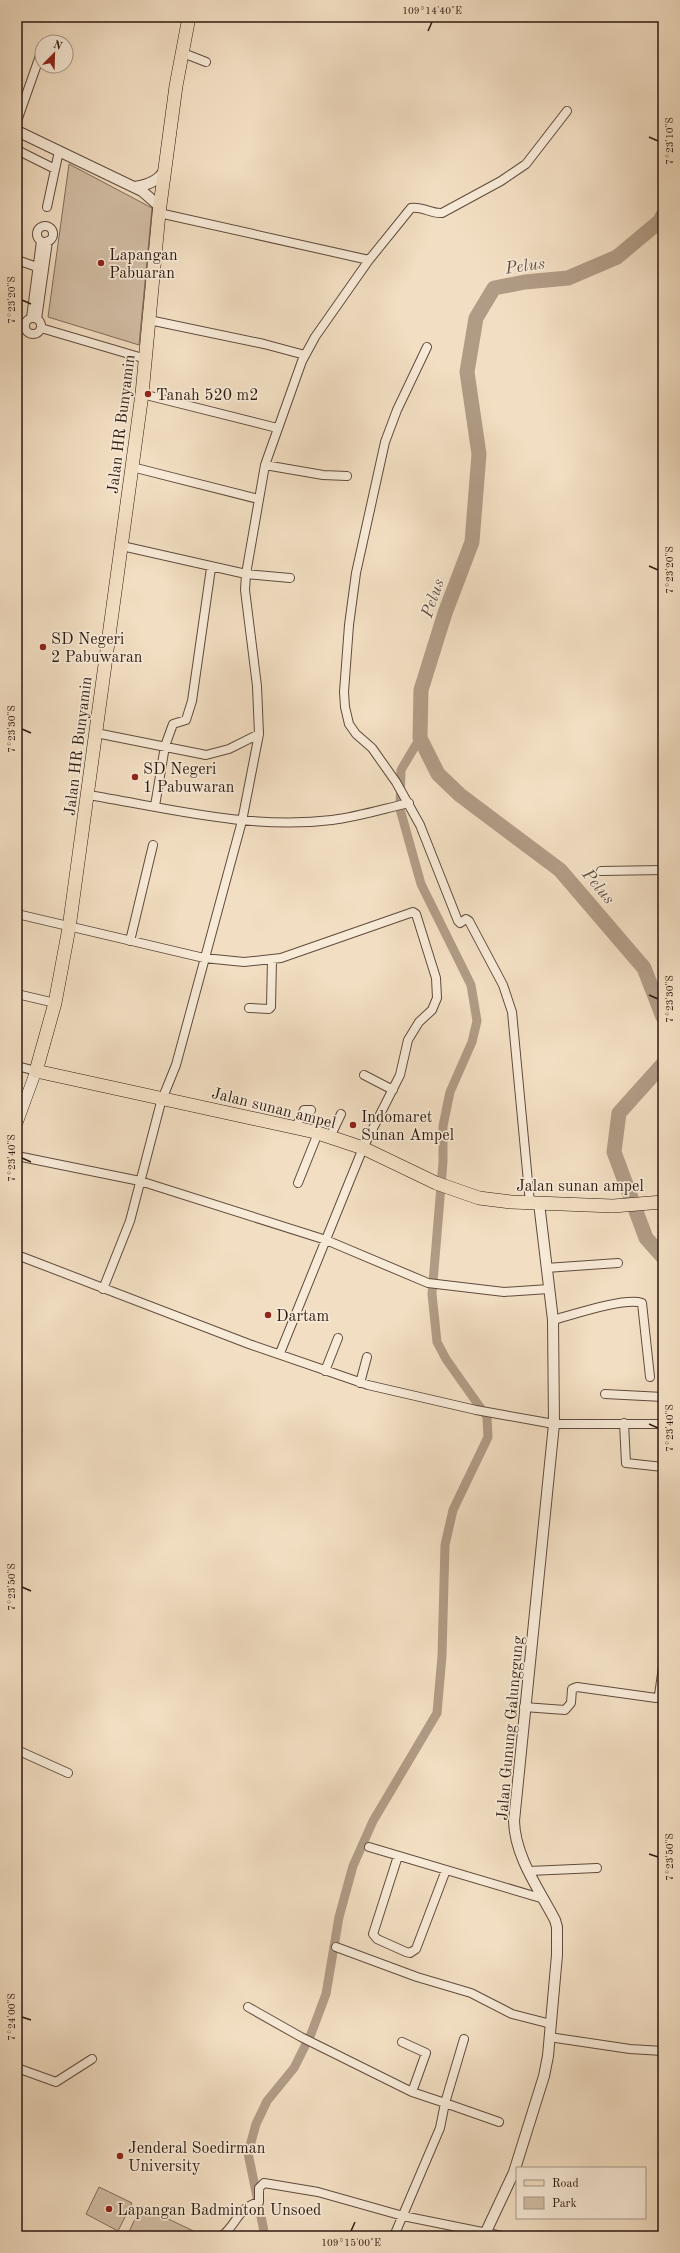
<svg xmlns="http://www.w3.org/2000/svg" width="680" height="2253" font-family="'Old Standard TT',serif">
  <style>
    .green { fill: #d1bda4; stroke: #806c5a }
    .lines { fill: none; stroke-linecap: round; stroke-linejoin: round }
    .canal { stroke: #b09b85; stroke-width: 9 }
    .river { stroke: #b09b85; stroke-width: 15 }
    .minor-casing { stroke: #604b3c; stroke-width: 10 }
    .tertiary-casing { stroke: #604b3c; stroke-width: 12 }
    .secondary-casing { stroke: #2f1a10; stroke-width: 12 }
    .primary-casing { stroke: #2f1a10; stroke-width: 14 }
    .minor { stroke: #f7ead7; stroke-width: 8 }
    .tertiary { stroke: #f7ead7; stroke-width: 10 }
    .secondary { stroke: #f7ead7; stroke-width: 11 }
    .primary { stroke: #f2dec2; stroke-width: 13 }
    .ticks { fill: none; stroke: #2f1a10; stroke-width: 1.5 }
    .poi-dot { fill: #8f2418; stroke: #f7ead7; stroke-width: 1.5 }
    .labels { text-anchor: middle; stroke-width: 3.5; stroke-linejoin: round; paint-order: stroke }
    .poi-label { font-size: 16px; fill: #2f1a10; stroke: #f7ead7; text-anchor: start }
    .street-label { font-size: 16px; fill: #2f1a10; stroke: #f7ead7 }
    .water-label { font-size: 17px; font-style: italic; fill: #634e3f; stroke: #f7ead7 }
    .neatline { fill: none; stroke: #2f1a10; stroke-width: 1.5 }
    .ticks-label { font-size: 10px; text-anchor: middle; fill: #2f1a10 }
  </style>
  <rect width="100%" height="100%" fill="#f2dec2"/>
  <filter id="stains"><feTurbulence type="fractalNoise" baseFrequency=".005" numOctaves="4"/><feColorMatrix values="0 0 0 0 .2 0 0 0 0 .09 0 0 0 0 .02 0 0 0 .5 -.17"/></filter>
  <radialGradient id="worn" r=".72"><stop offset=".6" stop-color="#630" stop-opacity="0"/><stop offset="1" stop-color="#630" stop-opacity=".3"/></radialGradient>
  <path class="green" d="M 69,164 L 152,208 L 139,345 L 48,317 Z
    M 99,2187 L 132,2203 L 118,2231 L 86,2214 Z
    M 141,2206 L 204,2236 L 127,2236 Z"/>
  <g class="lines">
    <path class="canal" d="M 265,2236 L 248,2153 L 256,2124 L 267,2101 L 294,2068 L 311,2034 L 326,1994 L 339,1917 L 353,1866 L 373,1821 L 437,1713 L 442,1656 L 445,1545 L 453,1510 L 488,1437 L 487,1417 L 446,1359 L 437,1342 L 432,1294 L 443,1162 L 443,1126 L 450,1092 L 472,1042 L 477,1021 L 471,985 L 421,884 L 400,809 L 401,770 L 420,738"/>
    <path class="river" d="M 663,215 L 660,221 L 617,257 L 568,278 L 525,282 L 494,288 L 476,318 L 467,372 L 479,454 L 472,542 L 445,613 L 421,690 L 420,738 L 438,774 L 460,795 L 560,870 L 644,968 L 663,1017
      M 663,1064 L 619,1113 L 614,1152 L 646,1238 L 663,1257"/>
    <defs>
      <path id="minor" d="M 50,42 L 56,40
        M 183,53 L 206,62
        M 17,121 L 42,50
        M 17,150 L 55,169
        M 47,207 L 59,151
        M 159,213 L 369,260
        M37 234a8 8 0 1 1 16 0a8 8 0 1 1-16 0Z
        M 17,260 L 37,267
        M25 326a8 8 0 1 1 16 0a8 8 0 1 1-16 0Z
        M 31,318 L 41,241
        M 37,319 L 48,241
        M 149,320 L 264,344 L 305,355
        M 41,328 L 146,359
        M 427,347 L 397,410 L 385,442 L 356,573 L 349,625 L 344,692 L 345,707 L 349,724 L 356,734 L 372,748 L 396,782 L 420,825 L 458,921 L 460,923 L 466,919 L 469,921 L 503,985 L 512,1012 L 530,1203
        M 142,394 L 277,428
        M 265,465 L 323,475 L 347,476
        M 132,467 L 258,499
        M 122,546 L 246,574 L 265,465 L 302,361 L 315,337 L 369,260 L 411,208 C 422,206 431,214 442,213 L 501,181 L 526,164 L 567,111
        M 96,733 L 206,755 L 229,749 L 259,734
        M 88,795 C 168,808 250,830 332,820 C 357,817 383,809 409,803
        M 155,806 L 165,746 L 173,724 L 186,720 L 192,701 L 211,568
        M 601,871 L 663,870
        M 17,914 L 204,958 L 244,962 L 281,958 L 413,912 L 416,914 L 436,978 L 437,998 L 432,1010 L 419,1022 L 408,1040 L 400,1075 L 363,1148 L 280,1353
        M 130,941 L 153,845
        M 17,994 L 55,1003
        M 249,1008 L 269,1009 L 271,1007 L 272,959
        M 17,1066 L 36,1071
        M 364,1075 L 393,1090
        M 296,1127 L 304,1110 L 311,1110
        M 330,1137 L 341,1114
        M 17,1156 L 140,1181 L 326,1240 L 428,1283 L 504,1292 L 549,1289
        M 298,1183 L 318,1133
        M 17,1255 L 249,1344 L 368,1385 L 476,1410 L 554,1424 L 663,1424
        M 546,1268 L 618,1263
        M 103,1289 L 130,1221 L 161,1102 L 176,1065 L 242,821 L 259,734 L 257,686 L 245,590 L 246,574 L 290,578
        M 553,1320 C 572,1315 625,1297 642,1303 L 650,1377
        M 325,1371 L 338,1338
        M 360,1383 L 367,1357
        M 605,1394 L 663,1397
        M 624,1423 L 626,1463 L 663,1467
        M 524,1707 L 565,1710 L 571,1703 L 572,1689 L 577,1687 L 656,1698 L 659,1695 L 663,1667
        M 17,1750 L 68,1773
        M 369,1847 L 544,1899
        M 398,1856 L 373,1934 L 377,1939 L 406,1952 L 410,1953 L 416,1949 L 446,1870
        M 529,1871 L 597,1868
        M 336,1947 L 417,1977 L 471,1993 L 512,2014 L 551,2024
        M 248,2007 L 301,2037 L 412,2092 L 445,2103 L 440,2128 L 394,2236
        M 549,2037 L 630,2049 L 663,2051
        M 464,2039 L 445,2103 L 499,2122
        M 402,2042 L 426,2053 L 412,2092
        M 17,2068 L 56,2082 L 92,2059
        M 222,2236 C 238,2223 237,2208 259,2202 L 259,2188 L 264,2183 L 318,2192 L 403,2216 L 502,2236"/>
      <path id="tertiary" d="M 17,131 L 142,191 L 158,205 L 159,213
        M 135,187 C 147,185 161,181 165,168
        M 484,2236 L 514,2172 L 544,2076 L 548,2056 L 557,1955 L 557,1927 L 555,1920 C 539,1889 515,1857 514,1821 L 554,1424 L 553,1320 L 539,1203"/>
      <path id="secondary" d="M 17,1123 L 36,1071"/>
      <path id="primary" d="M 189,17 L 176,86 L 159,213 L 142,394 L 69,928 L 55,1003 L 36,1071 L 315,1132 L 363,1148 L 436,1183 L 479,1198 L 511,1202 L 613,1206 L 663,1202"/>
    </defs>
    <use href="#minor" class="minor-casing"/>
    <use href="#tertiary" class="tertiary-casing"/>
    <use href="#secondary" class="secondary-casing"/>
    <use href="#primary" class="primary-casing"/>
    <use href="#minor" class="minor"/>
    <use href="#tertiary" class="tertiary"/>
    <use href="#secondary" class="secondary"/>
    <use href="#primary" class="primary"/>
  </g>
  <path class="ticks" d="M 428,31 L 432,22M 649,137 L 658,141M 22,300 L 31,304M 649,566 L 658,570M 22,729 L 31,733M 649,995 L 658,999M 22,1158 L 31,1162M 649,1424 L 658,1428M 22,1587 L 31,1591M 649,1854 L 658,1857M 22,2017 L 31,2020M 351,2231 L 355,2222"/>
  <g class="poi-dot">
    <circle cx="101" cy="263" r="4"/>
    <circle cx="148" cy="394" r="4"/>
    <circle cx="43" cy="647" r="4"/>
    <circle cx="135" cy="777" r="4"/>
    <circle cx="353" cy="1125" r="4"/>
    <circle cx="268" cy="1315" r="4"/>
    <circle cx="120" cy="2156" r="4"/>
    <circle cx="109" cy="2209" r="4"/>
  </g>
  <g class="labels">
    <g class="poi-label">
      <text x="109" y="260">Lapangan<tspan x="109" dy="18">Pabuaran</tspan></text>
      <text x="156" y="400">Tanah 520 m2</text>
      <text x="51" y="644">SD Negeri<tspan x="51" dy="18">2 Pabuwaran</tspan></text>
      <text x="143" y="774">SD Negeri<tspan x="143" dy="18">1 Pabuwaran</tspan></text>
      <text x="361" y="1122">Indomaret<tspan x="361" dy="18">Sunan Ampel</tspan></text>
      <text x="276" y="1321">Dartam</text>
      <text x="128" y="2153">Jenderal Soedirman<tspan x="128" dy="18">University</tspan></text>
      <text x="117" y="2215">Lapangan Badminton Unsoed</text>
    </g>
    <g class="street-label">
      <text transform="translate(120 424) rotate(-83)" y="6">Jalan HR Bunyamin</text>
      <text transform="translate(77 746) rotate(-83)" y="6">Jalan HR Bunyamin</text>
      <text transform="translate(274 1107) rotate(14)" y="6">Jalan sunan ampel</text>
      <text x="580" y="1191">Jalan sunan ampel</text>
      <text transform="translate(509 1728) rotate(-85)" y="6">Jalan Gunung Galunggung</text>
    </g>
    <g class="water-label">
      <text transform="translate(525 265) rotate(-8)" y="6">Pelus</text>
      <text transform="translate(432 598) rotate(-71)" y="6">Pelus</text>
      <text transform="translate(599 886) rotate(50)" y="6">Pelus</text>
    </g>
  </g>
  <rect width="680" height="2253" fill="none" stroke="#f2dec2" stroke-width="44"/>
  <rect x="516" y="2167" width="130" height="52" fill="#f7ead7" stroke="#a79787"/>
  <rect x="524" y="2180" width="20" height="6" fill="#f2dec2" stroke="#a79787"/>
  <text x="552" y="2187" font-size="12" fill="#2f1a10">Road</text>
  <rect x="524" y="2197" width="20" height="12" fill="#d1bda4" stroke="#a79787"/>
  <text x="552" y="2207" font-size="12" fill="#2f1a10">Park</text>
  <g transform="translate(54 54) rotate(23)"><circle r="19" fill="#f7ead7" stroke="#a79787"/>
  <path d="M0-3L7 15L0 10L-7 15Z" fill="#8f2418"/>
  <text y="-6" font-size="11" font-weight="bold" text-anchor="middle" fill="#2f1a10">N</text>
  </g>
  <rect x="22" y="22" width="636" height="2209" class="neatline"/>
  <g class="ticks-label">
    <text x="432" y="14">109°14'40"E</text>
    <text transform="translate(669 141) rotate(-90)" y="4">7°23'10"S</text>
    <text transform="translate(11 300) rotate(-90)" y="4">7°23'20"S</text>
    <text transform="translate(669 570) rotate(-90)" y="4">7°23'20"S</text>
    <text transform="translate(11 729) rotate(-90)" y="4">7°23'30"S</text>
    <text transform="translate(669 999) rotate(-90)" y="4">7°23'30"S</text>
    <text transform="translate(11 1158) rotate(-90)" y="4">7°23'40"S</text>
    <text transform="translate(669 1428) rotate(-90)" y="4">7°23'40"S</text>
    <text transform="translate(11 1587) rotate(-90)" y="4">7°23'50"S</text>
    <text transform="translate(669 1857) rotate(-90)" y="4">7°23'50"S</text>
    <text transform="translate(11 2017) rotate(-90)" y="4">7°24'00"S</text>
    <text x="351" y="2246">109°15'00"E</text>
  </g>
  <rect width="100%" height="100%" filter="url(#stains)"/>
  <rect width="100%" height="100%" fill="url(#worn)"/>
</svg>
